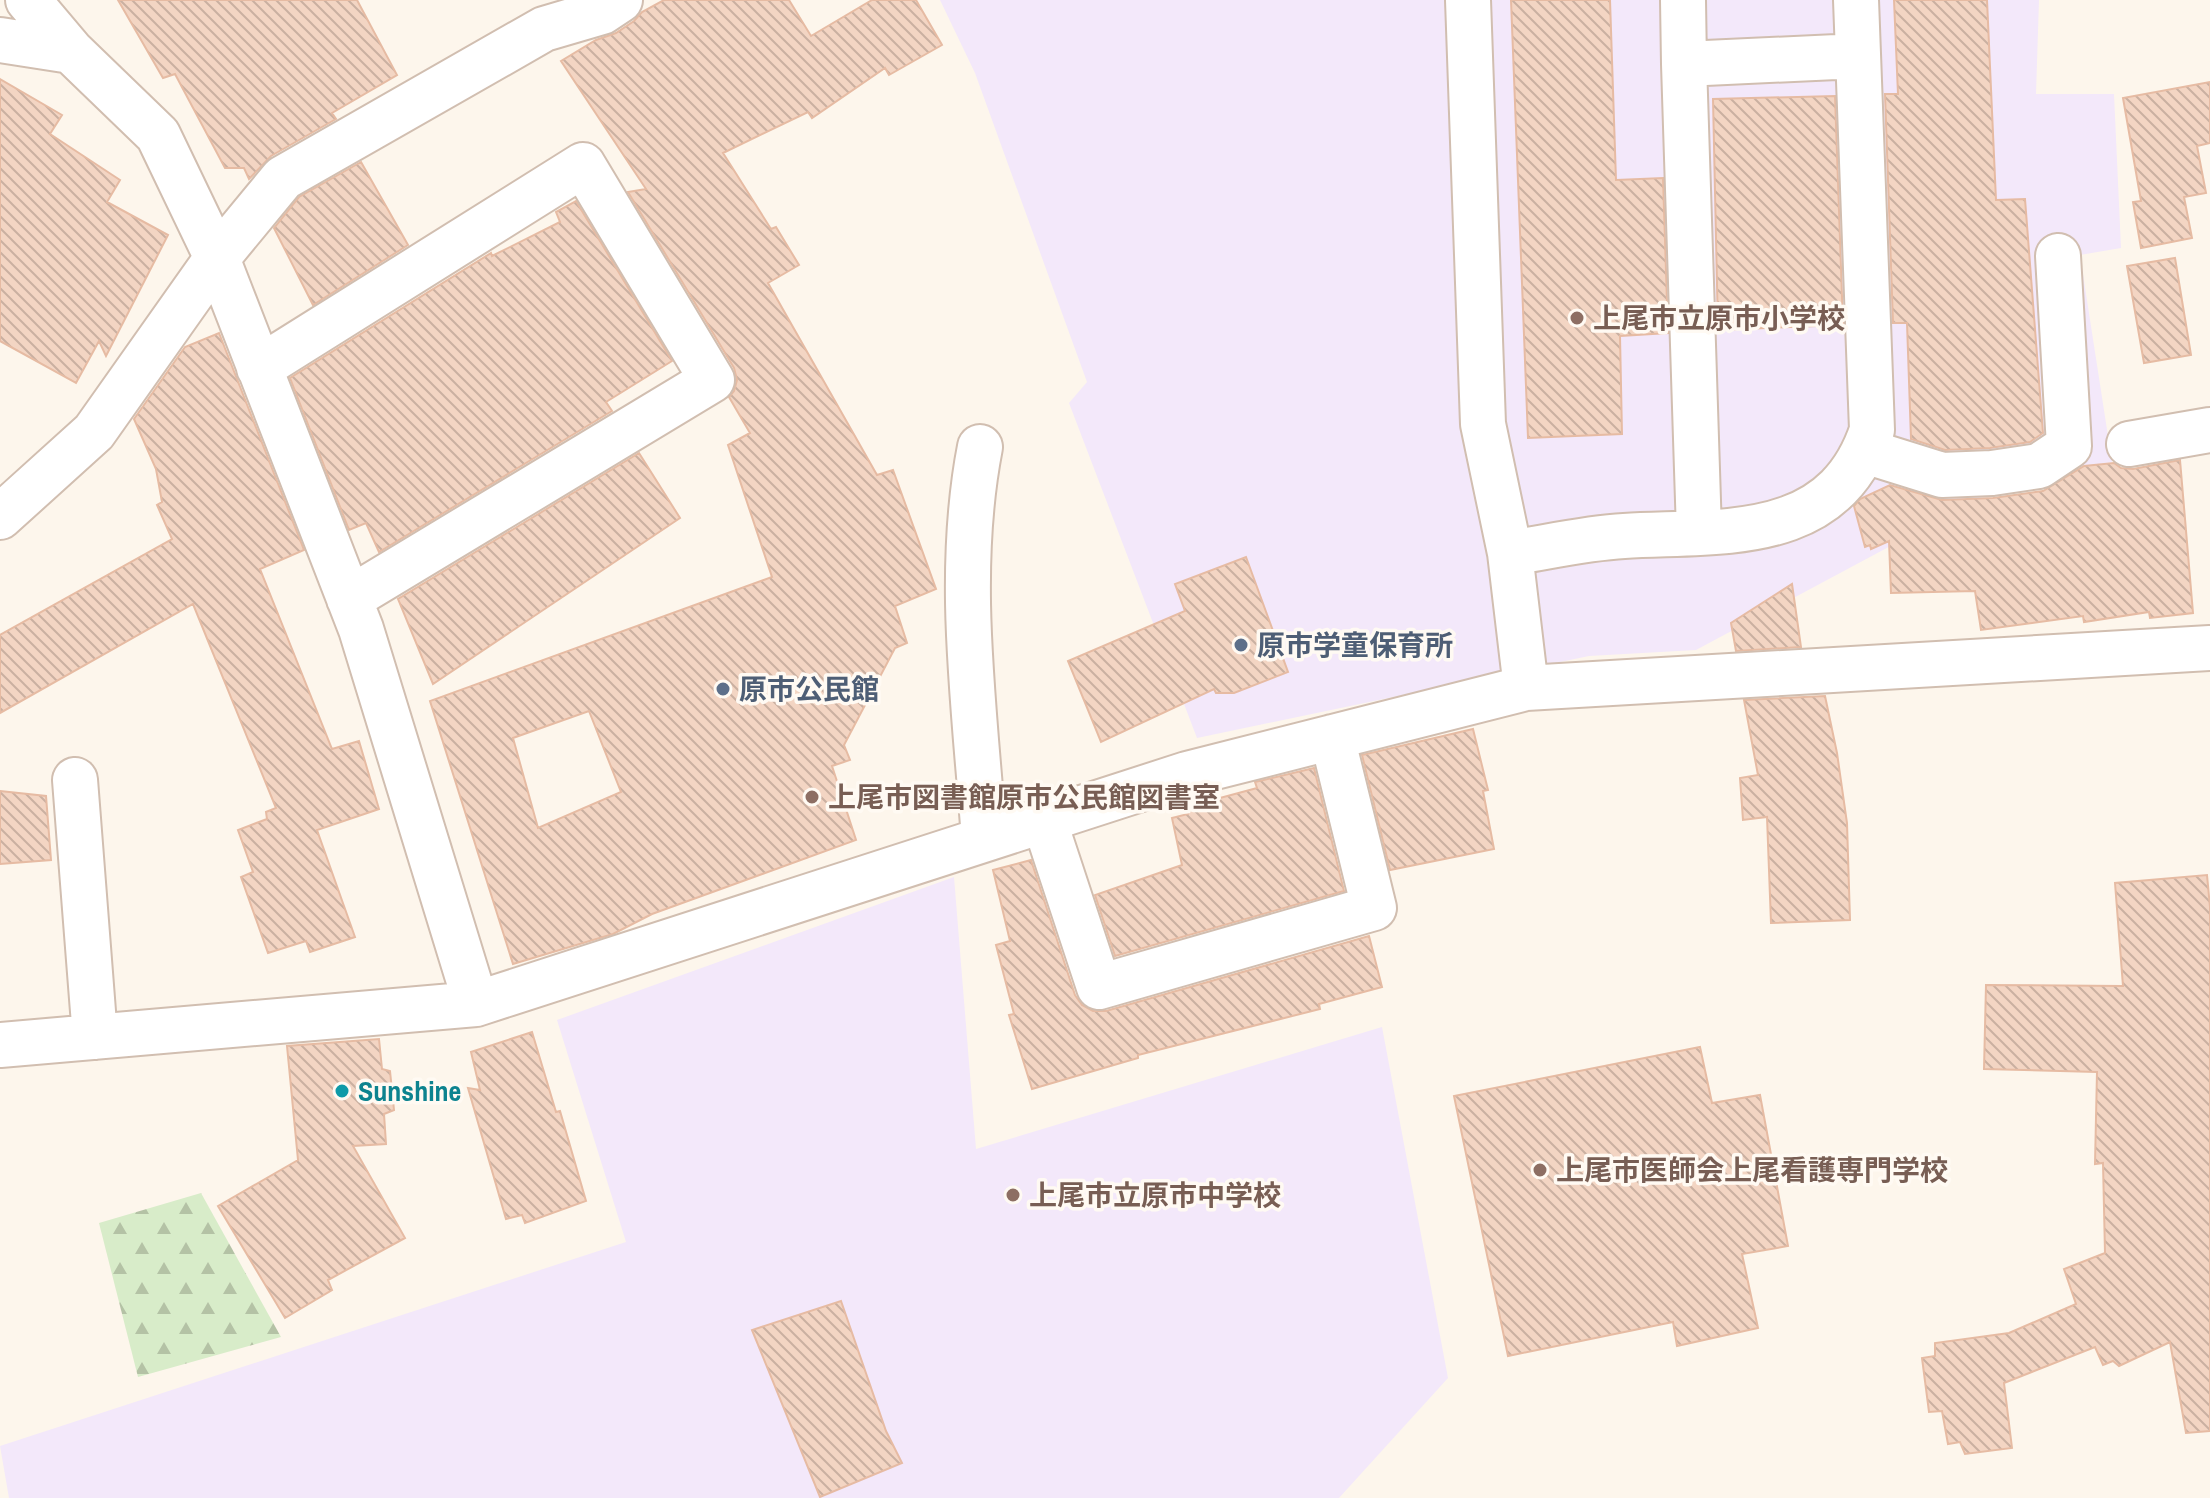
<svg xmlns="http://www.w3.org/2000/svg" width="2210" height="1498" font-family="'Archivo Narrow','Noto Sans JP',sans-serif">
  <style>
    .education { fill: #f3e8fa }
    .forest { fill: url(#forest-firs) }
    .building { fill: url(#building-back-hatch); stroke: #e6bba3; stroke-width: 2; fill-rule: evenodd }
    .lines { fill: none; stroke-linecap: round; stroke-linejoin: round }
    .minor-casing { stroke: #d1beb0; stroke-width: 48 }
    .minor { stroke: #fff; stroke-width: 44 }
    .education-dot { fill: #8d6e63; stroke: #fffaf3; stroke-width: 3 }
    .service-dot { fill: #5c6f8a; stroke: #fffaf3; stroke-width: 3 }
    .culture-dot { fill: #0f9aa8; stroke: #fffaf3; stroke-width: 3 }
    .labels { text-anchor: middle; stroke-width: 7; stroke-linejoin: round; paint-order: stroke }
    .education-label { font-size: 28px; font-weight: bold; fill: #785e54; stroke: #fffaf3; text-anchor: start }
    .service-label { font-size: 28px; font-weight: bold; fill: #4e5e75; stroke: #fffaf3; text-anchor: start }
    .culture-label { font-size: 28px; font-weight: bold; fill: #0d838f; stroke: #fffaf3; text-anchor: start }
  </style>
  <defs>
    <pattern id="forest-firs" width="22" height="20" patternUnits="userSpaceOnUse" patternTransform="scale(2)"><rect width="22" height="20" fill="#d8ecc9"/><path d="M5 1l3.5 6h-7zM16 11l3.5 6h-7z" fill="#b4c2a5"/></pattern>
    <pattern id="building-back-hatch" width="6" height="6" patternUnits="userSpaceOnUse" patternTransform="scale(2)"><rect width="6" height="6" fill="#f3d5c3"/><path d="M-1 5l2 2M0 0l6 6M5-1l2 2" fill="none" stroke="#cab0a1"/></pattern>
  </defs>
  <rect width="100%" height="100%" fill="#fdf6ec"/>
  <path class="education" d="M 940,0 L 2039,0 L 2036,94 L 2114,94 L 2121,248 L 2080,255 L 2112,462 L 2012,481 L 1696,650 L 1589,656 L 1197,738 L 1069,403 L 1087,382 L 975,73 Z
    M 954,877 L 976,1149 L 1382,1027 L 1448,1378 L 1339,1498 L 9,1498 L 0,1446 L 626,1242 L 557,1020 Z"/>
  <path class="forest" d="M 201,1193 L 281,1337 L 138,1377 L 99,1223 Z"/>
  <path class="building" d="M 118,0 L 357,0 L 397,75 L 332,113 L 336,119 L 271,156 L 249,179 L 244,168 L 225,168 L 175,74 L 163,78 Z
    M 664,0 L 789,0 L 811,36 L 872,0 L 916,0 L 942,45 L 889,75 L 885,68 L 812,118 L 808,112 L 723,153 L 771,229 L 776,227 L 799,265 L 768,283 L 877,475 L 893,470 L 936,589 L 895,606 L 907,643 L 895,648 L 844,745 L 850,760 L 832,766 L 856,840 L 652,914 L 613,934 L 513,964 L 430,701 L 772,577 L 728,445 L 750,433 L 729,397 L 734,391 L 737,380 L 734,368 L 628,192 L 646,189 L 561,61 L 596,40 L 616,33 L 634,21 L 642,12 ZM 589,711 L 621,792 L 538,828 L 513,738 Z
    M 1511,0 L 1610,0 L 1616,180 L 1663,178 L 1668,333 L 1620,336 L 1622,434 L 1528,438 Z
    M 1894,0 L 1987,0 L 1996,200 L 2025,199 L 2043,433 L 2030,442 L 1990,448 L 1945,450 L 1911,439 L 1907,323 L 1893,323 L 1885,94 L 1898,94 Z
    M 0,79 L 62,115 L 50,134 L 120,180 L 107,202 L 168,235 L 106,356 L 99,341 L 76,383 L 0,341 Z
    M 2210,82 L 2210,143 L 2197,146 L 2206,193 L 2184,197 L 2192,238 L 2141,248 L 2133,202 L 2141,201 L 2123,98 Z
    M 1835,96 L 1843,325 L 1718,330 L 1713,99 Z
    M 361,162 L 408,245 L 313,305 L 274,228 L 299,197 Z
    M 576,201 L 672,361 L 606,402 L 612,411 L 379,552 L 366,523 L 349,530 L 290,378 L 491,253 L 492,256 L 560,222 L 556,212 Z
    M 2175,258 L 2191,355 L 2144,363 L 2127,266 Z
    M 219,333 L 304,550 L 260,569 L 332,749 L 359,741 L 379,809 L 317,830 L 355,937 L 310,952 L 306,941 L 268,953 L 241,877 L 253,872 L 238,830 L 267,819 L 266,812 L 276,808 L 193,604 L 0,713 L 0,635 L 172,539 L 157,505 L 162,502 L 156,469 L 134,419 L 185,347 Z
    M 639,453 L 680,518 L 433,684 L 398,599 Z
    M 2180,460 L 2193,613 L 2150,618 L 2149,612 L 2084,622 L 2083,616 L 1981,630 L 1975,591 L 1891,593 L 1889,541 L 1871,549 L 1870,545 L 1865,547 L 1854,506 L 1860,499 L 1890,485 L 1942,500 L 1993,498 L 2043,491 L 2084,466 L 2114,463 L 2121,468 L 2133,469 Z
    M 1246,557 L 1288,672 L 1234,693 L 1216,693 L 1214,689 L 1101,742 L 1068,661 L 1185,611 L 1175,584 Z
    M 1792,584 L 1801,647 L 1736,651 L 1731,623 Z
    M 1825,696 L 1837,753 L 1847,823 L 1850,920 L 1771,923 L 1767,817 L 1743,820 L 1740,778 L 1758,775 L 1744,700 Z
    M 1473,729 L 1488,790 L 1483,791 L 1494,849 L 1390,870 L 1362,755 Z
    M 1314,768 L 1344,891 L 1115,956 L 1095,895 L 1182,865 L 1172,818 L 1188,814 L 1190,806 L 1257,788 L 1255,782 Z
    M 0,791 L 46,796 L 51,860 L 0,864 Z
    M 1031,860 L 1075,995 L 1082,1005 L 1093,1011 L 1106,1011 L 1369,936 L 1382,987 L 1319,1004 L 1320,1009 L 1138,1055 L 1138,1058 L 1032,1089 L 1009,1015 L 1014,1014 L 996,945 L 1010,941 L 993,870 Z
    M 2207,875 L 2210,907 L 2210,1431 L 2186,1433 L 2170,1342 L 2119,1366 L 2113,1361 L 2103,1365 L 2095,1347 L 2004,1383 L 2012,1448 L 1965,1454 L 1960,1442 L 1948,1444 L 1942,1411 L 1929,1412 L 1922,1358 L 1935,1356 L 1935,1343 L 2009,1333 L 2076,1304 L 2064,1269 L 2105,1253 L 2103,1163 L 2095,1164 L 2097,1072 L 1984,1069 L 1986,985 L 2123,986 L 2115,883 Z
    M 532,1032 L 556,1112 L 560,1111 L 586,1201 L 525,1223 L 522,1215 L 506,1219 L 468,1088 L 480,1090 L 471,1052 Z
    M 379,1039 L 382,1069 L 390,1071 L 394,1110 L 384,1114 L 386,1144 L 353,1146 L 405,1238 L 328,1280 L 332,1290 L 285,1318 L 218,1206 L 298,1160 L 287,1046 Z
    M 1700,1047 L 1712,1103 L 1760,1095 L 1788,1246 L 1742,1254 L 1758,1328 L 1677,1346 L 1673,1322 L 1508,1356 L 1454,1096 Z
    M 841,1301 L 886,1431 L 902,1463 L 820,1497 L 752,1330 Z"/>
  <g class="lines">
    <defs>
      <path id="minor" d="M 28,0 L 71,51 L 158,135 L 217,258 L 361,629 L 476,1004
        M 1468,0 L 1483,424 L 1510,553 L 1526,688
        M 1683,0 L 1684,64
        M 0,40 L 71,51
        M 259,368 L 583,165 L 712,380 L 349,599
        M 2129,444 L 2210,430
        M 980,447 C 955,575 975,710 984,839
        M 1865,451 L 1942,475 L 1992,473 L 2039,466 L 2069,446 L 2058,256
        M 0,517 L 94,432 L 217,258 L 283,178 L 544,29 L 602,12 L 620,0
        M 1699,532 L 1684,64 L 1858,56
        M 1510,553 C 1548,547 1586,538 1624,536 C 1722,530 1834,545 1872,430 L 1856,0
        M 75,780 L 95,1037
        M 1044,820 L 1099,987 L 1374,908 L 1332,737
        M 0,1045 L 476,1004 L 1187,774 L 1526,688 L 2210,648"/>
    </defs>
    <use href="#minor" class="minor-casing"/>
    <use href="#minor" class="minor"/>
  </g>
  <g class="education-dot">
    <circle cx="1577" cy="318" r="8"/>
    <circle cx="812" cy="797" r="8"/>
    <circle cx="1540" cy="1170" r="8"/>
    <circle cx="1013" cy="1195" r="8"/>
  </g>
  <g class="service-dot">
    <circle cx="1241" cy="645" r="8"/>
    <circle cx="723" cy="689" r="8"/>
  </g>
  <circle class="culture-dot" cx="342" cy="1091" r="8"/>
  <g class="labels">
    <g class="education-label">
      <text x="1593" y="328">上尾市立原市小学校</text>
      <text x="828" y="807">上尾市図書館原市公民館図書室</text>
      <text x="1556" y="1180">上尾市医師会上尾看護専門学校</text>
      <text x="1029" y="1205">上尾市立原市中学校</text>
    </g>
    <g class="service-label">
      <text x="1257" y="655">原市学童保育所</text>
      <text x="739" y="699">原市公民館</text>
    </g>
    <g class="culture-label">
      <text x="358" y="1101">Sunshine</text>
    </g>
  </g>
</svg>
